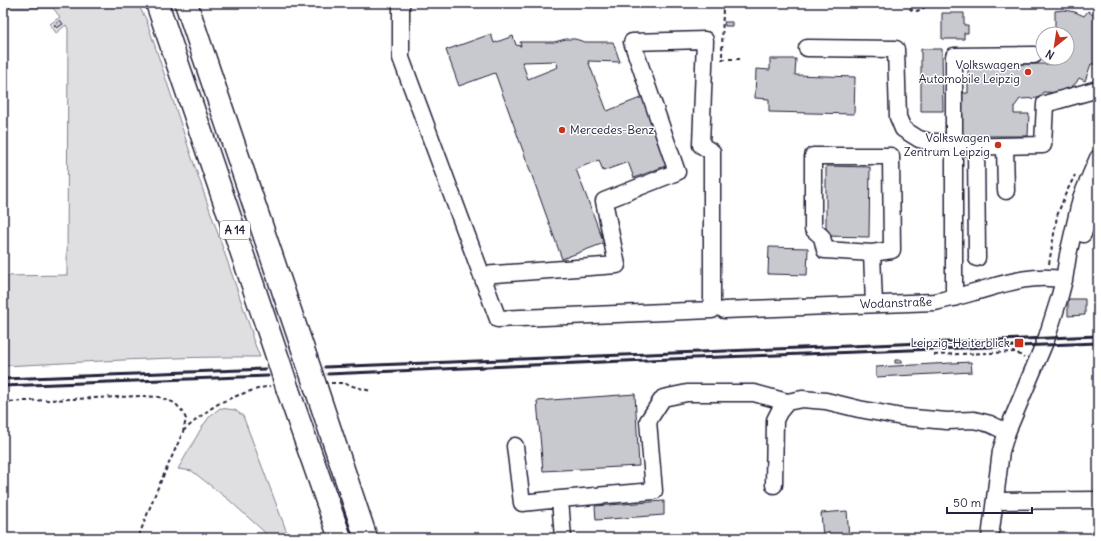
<svg xmlns="http://www.w3.org/2000/svg" width="1101" height="541" font-family="Delius,sans-serif">
  <style>
    .green { fill: #dfdfe2; stroke: #80808e }
    .building { fill: #c8c8cf; stroke: #22223b; fill-rule: evenodd }
    .lines { fill: none; stroke-linecap: round; stroke-linejoin: round }
    .minor-casing { stroke: #22223b; stroke-width: 19 }
    .highway-casing { stroke: #22223b; stroke-width: 25 }
    .path { stroke: #22223b; stroke-width: 2; stroke-dasharray: 4 3; stroke-linecap: butt }
    .minor { stroke: #fff; stroke-width: 16 }
    .highway { stroke: #fff; stroke-width: 22 }
    .rail { stroke: #22223b; stroke-width: 3 }
    .highway-bridge-casing { stroke: #22223b; stroke-width: 25; stroke-linecap: butt }
    .highway-bridge { stroke: #fff; stroke-width: 22 }
    .poi-dot { fill: #c8321e; stroke: #fff; stroke-width: 1.5 }
    .labels { text-anchor: middle; stroke-width: 3; stroke-linejoin: round; paint-order: stroke }
    .shield { fill: #fff; stroke: #646476; stroke-width: 1 }
    .shield-label { font-size: 11px; font-weight: bold; fill: #22223b }
    .poi-label { font-size: 12px; fill: #22223b; stroke: #fff; text-anchor: end }
    .street-label { font-size: 12px; fill: #22223b; stroke: #fff }
  </style>
  <rect width="100%" height="100%" fill="#fff"/>
  <filter id="ink" filterUnits="userSpaceOnUse"><feTurbulence type="fractalNoise" baseFrequency=".025" numOctaves="2"/><feDisplacementMap in="SourceGraphic" scale="8" xChannelSelector="R" yChannelSelector="G"/><feConvolveMatrix kernelMatrix="1 2 1 2 8 2 1 2 1" color-interpolation-filters="sRGB"/></filter>
  <g filter="url(#ink)">
    <path class="green" d="M 3,3 L 137,3 L 146,19 L 193,161 L 252,333 L 252,337 L 260,357 C 174,356 89,362 3,366 L 3,276 L 67,275 L 68,29 L 66,25 L 56,33 L 50,24 L 60,17 L 53,8 L 3,8 Z
      M 220,408 L 235,410 L 243,416 L 289,538 L 271,538 L 229,500 L 192,471 L 178,469 L 202,427 L 210,416 Z"/>
    <path class="building" d="M 1064,10 L 1075,12 L 1084,16 L 1088,11 L 1098,19 L 1098,64 L 1091,64 L 1085,81 L 1079,78 L 1076,83 L 1071,87 L 1064,90 L 1065,93 L 1043,92 L 1040,98 L 1020,99 L 1014,107 L 1014,114 L 1029,114 L 1028,136 L 958,136 L 958,93 L 968,93 L 968,64 L 1055,64 L 1055,58 L 1067,58 L 1067,34 L 1055,34 L 1055,11 Z
      M 942,13 L 964,13 L 964,25 L 968,25 L 968,33 L 964,33 L 964,39 L 942,39 Z
      M 60,20 L 63,24 L 57,28 L 54,25 Z
      M 724,22 L 732,22 L 732,26 L 725,26 Z
      M 491,34 L 494,43 L 513,36 L 516,45 L 521,46 L 520,42 L 554,42 L 566,39 L 575,39 L 585,42 L 613,42 L 620,62 L 588,61 L 607,111 L 643,97 L 668,165 L 634,178 L 628,162 L 603,171 L 599,160 L 576,169 L 604,243 L 562,259 L 495,73 L 459,86 L 446,50 ZM 556,61 L 558,67 L 528,79 L 522,62 Z
      M 921,49 L 942,49 L 943,111 L 921,111 Z
      M 770,59 L 796,59 L 795,75 L 855,77 L 854,114 L 769,112 L 769,99 L 755,98 L 756,69 L 770,70 Z
      M 826,166 L 870,167 L 869,237 L 826,236 Z
      M 769,247 L 808,248 L 807,275 L 768,274 Z
      M 1068,299 L 1085,299 L 1085,315 L 1068,316 Z
      M 895,360 L 902,360 L 902,363 L 895,363 Z
      M 971,362 L 972,372 L 876,377 L 876,367 Z
      M 635,394 L 639,466 L 543,471 L 537,401 Z
      M 664,501 L 664,515 L 596,520 L 595,506 Z
      M 847,511 L 849,538 L 823,538 L 821,513 Z
      M 936,534 L 961,535 L 961,538 L 936,538 Z"/>
    <g class="lines">
      <defs>
        <path id="minor" d="M 401,3 L 401,58 L 498,319 L 712,310 L 712,152 L 701,145 L 705,40 L 632,42 L 677,172 L 604,201 L 617,265 L 482,275
          M 807,48 L 896,49 L 898,117 L 903,129 L 919,139 L 930,142 L 954,142
          M 976,146 L 977,258
          M 1005,146 L 1006,191
          M 954,147 L 1043,145 L 1045,104 L 1098,89
          M 1083,234 L 1098,188
          M 872,253 L 825,250 L 822,237 L 813,229 L 813,156 L 891,156 L 892,250 L 872,253 L 874,304
          M 954,298 L 954,56 L 1034,55
          M 724,310 L 935,302 C 948,299 961,296 974,292 C 1003,284 1034,273 1064,280
          M 515,446 L 522,503 L 560,499
          M 774,485 L 775,420 L 779,412 L 787,402 L 802,399 L 826,401 L 859,409 L 902,417 L 947,421 L 974,420 L 990,424 L 1007,432
          M 995,501 L 1098,500
          M 563,538 L 560,499 L 654,491 L 648,421 L 663,398 L 687,393 L 754,393 L 787,402
          M 990,538 L 1001,451 L 1007,432 L 1047,337 L 1059,299 L 1064,280 L 1068,255 L 1081,198 L 1098,158"/>
        <path id="highway" d="M 157,3 L 278,359
          M 186,3 L 306,358
          M 316,388 L 366,538
          M 288,390 L 340,538"/>
      </defs>
      <use href="#minor" class="minor-casing"/>
      <use href="#highway" class="highway-casing"/>
      <path class="path" d="M 723,3 L 722,59 L 742,59
        M 905,3 C 913,15 920,12 929,3
        M 1049,264 L 1057,216 L 1065,195 L 1075,175
        M 934,355 L 1016,352 L 1024,358
        M 331,383 L 341,383 L 371,391
        M 3,402 L 141,396 L 159,397 L 175,403 L 183,412 L 186,419 L 183,432 L 156,492 L 138,538
        M 183,431 C 195,421 207,410 220,403 C 234,396 255,389 270,386"/>
      <use href="#minor" class="minor"/>
      <use href="#highway" class="highway"/>
      <path class="rail" d="M 325,367 L 1098,336
        M 328,374 L 694,358 L 1098,343
        M 3,379 L 265,369
        M 3,386 L 268,376"/>
      <defs>
        <path id="highway-bridge" d="M 306,358 L 316,388
          M 278,359 L 288,390"/>
      </defs>
      <use href="#highway-bridge" class="highway-bridge-casing"/>
      <use href="#highway-bridge" class="highway-bridge"/>
    </g>
  </g>
  <g class="poi-dot">
    <circle cx="1028" cy="72" r="4"/>
    <circle cx="562" cy="130" r="4"/>
    <circle cx="998" cy="145" r="4"/>
    <rect x="1014" y="338" width="10" height="10" rx="2"/>
  </g>
  <g class="labels">
    <rect class="shield" x="220" y="221" width="30" height="18" rx="3"/>
    <g class="shield-label">
      <text x="235" y="234">A 14</text>
    </g>
    <g class="poi-label">
      <text x="1020" y="69">Volkswagen<tspan x="1020" dy="14">Automobile Leipzig</tspan></text>
      <text x="570" y="134" text-anchor="start">Mercedes-Benz</text>
      <text x="990" y="142">Volkswagen<tspan x="990" dy="14">Zentrum Leipzig</tspan></text>
      <text x="1010" y="347">Leipzig-Heiterblick</text>
    </g>
    <g class="street-label">
      <text transform="translate(896 303) rotate(-2)" y="4">Wodanstraße</text>
    </g>
  </g>
  <rect width="1101" height="541" fill="none" stroke="#fff" stroke-width="16"/>
  <rect x="8" y="8" width="1085" height="525" fill="none" stroke="#22223b" stroke-width="1.5" filter="url(#ink)"/>
  <g transform="translate(1055 46) rotate(210)"><circle r="19" fill="#ffffff" stroke="#a7a7b1"/>
  <path d="M0-3L7 15L0 10L-7 15Z" fill="#c8321e"/>
  <text y="-6" font-size="11" font-weight="bold" text-anchor="middle" fill="#22223b">N</text>
  </g>
  <path d="M947 507v6h85v-6" fill="none" stroke="#22223b" stroke-width="2"/>
  <text x="953" y="507" font-size="12" fill="#22223b" stroke="#ffffff" stroke-width="3" paint-order="stroke">50 m</text>
</svg>
